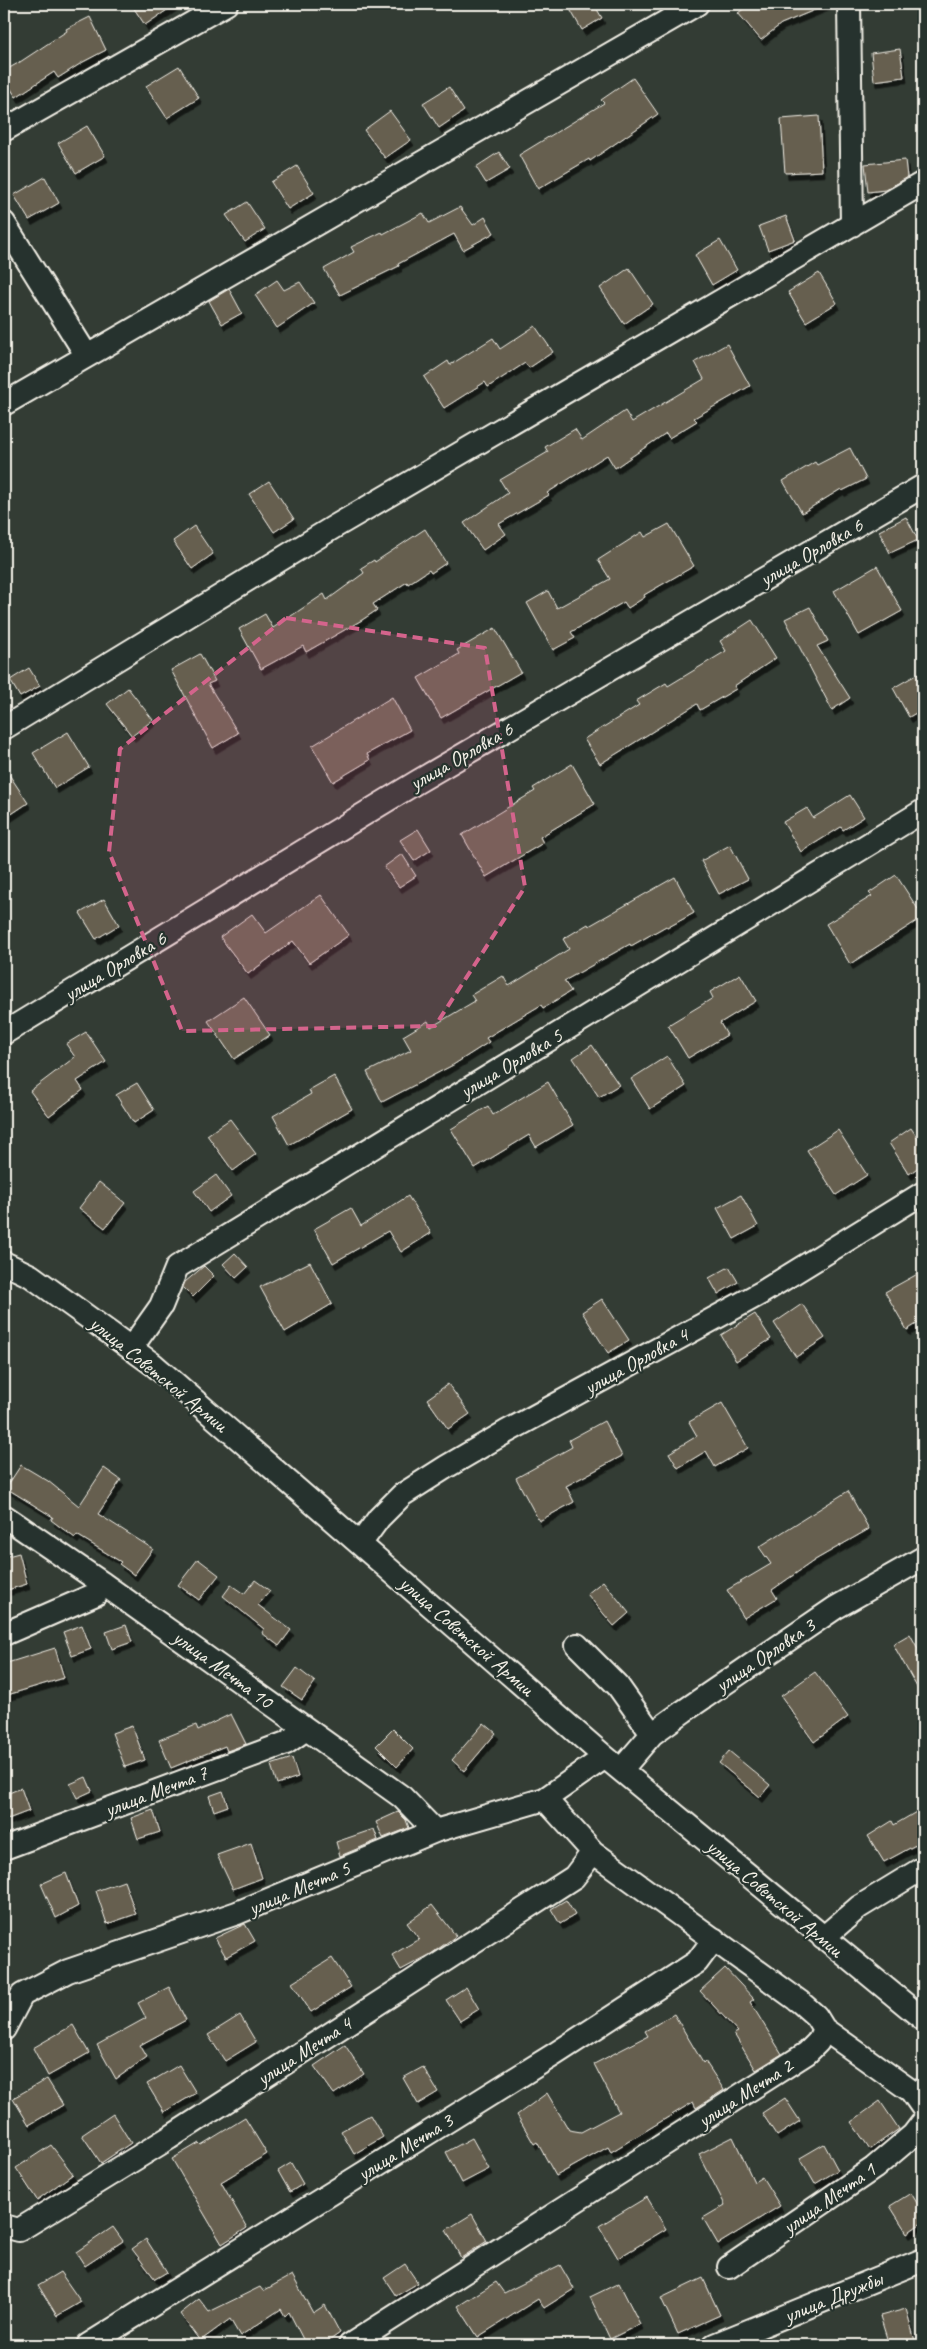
<svg xmlns="http://www.w3.org/2000/svg" width="927" height="2349" font-family="Caveat,sans-serif">
  <style>
    .building { fill: #665e4f; stroke: #f4f1e8; filter: url(#shadow) }
    .lines { fill: none; stroke-linecap: round; stroke-linejoin: round }
    .street-casing { stroke: #f4f1e8; stroke-width: 26 }
    .street { stroke: #26332d; stroke-width: 22 }
    .marked { fill: #d4648c; fill-opacity: 0.2; stroke: #d4648c; stroke-width: 4; stroke-dasharray: 10 6; stroke-linejoin: round }
    .labels { text-anchor: middle; stroke-width: 4.5; stroke-linejoin: round; paint-order: stroke }
    .street-label { font-size: 21px; fill: #f4f1e8; stroke: #26332d }
  </style>
  <defs>
    <filter id="shadow"><feDropShadow dx="3" dy="5.5" stdDeviation="0" flood-color="#0009"/></filter>
  </defs>
  <rect width="100%" height="100%" fill="#333c34"/>
  <filter id="ink" filterUnits="userSpaceOnUse"><feTurbulence type="fractalNoise" baseFrequency=".02" numOctaves="2"/><feDisplacementMap in="SourceGraphic" scale="10" xChannelSelector="R" yChannelSelector="G"/><feConvolveMatrix kernelMatrix="1 2 1 2 8 2 1 2 1" color-interpolation-filters="sRGB"/></filter>
  <g filter="url(#ink)">
    <path class="building" d="M 131,4 L 176,4 L 145,25 Z
      M 567,4 L 594,4 L 602,18 L 582,30 Z
      M 750,4 L 829,4 L 781,24 L 761,40 L 738,13 Z
      M 90,17 L 106,50 L 83,62 L 58,78 L 54,72 L 16,97 L 4,78 L 4,71 L 20,62 L 67,31 L 66,29 Z
      M 900,49 L 904,77 L 874,81 L 871,53 Z
      M 179,66 L 199,98 L 167,118 L 146,86 Z
      M 633,78 L 658,114 L 590,161 L 589,159 L 538,189 L 519,155 L 604,103 L 601,100 Z
      M 449,87 L 464,111 L 439,128 L 423,103 Z
      M 390,111 L 411,140 L 385,158 L 364,130 Z
      M 819,116 L 822,171 L 785,173 L 781,119 Z
      M 87,126 L 105,156 L 76,173 L 58,143 Z
      M 499,152 L 510,169 L 486,183 L 476,167 Z
      M 905,160 L 907,177 L 885,190 L 868,192 L 865,164 Z
      M 297,166 L 314,193 L 288,209 L 271,182 Z
      M 45,177 L 59,203 L 29,220 L 14,195 Z
      M 247,202 L 265,229 L 245,242 L 226,215 Z
      M 460,207 L 473,225 L 485,217 L 494,233 L 463,250 L 454,234 L 398,264 L 399,266 L 340,295 L 324,269 L 354,252 L 351,247 L 382,232 L 383,234 L 423,213 L 429,223 Z
      M 786,216 L 795,240 L 768,250 L 759,226 Z
      M 720,240 L 737,270 L 712,285 L 695,255 Z
      M 629,268 L 653,304 L 624,324 L 600,288 Z
      M 819,273 L 837,303 L 806,322 L 788,292 Z
      M 277,280 L 284,290 L 300,282 L 314,303 L 277,328 L 255,295 Z
      M 229,289 L 242,313 L 222,324 L 209,301 Z
      M 535,326 L 553,352 L 529,368 L 525,363 L 488,387 L 485,382 L 444,408 L 424,377 L 448,361 L 450,365 L 493,338 L 500,349 Z
      M 727,344 L 750,386 L 694,418 L 697,421 L 669,438 L 666,433 L 615,468 L 607,455 L 547,493 L 549,495 L 499,524 L 506,534 L 483,550 L 464,523 L 508,493 L 500,480 L 548,452 L 545,447 L 575,429 L 582,440 L 625,411 L 632,422 L 704,379 L 695,362 Z
      M 850,448 L 866,479 L 842,491 L 841,489 L 802,513 L 783,481 L 815,462 L 817,465 Z
      M 269,481 L 294,519 L 274,532 L 249,494 Z
      M 906,517 L 918,540 L 890,553 L 879,531 Z
      M 669,524 L 694,566 L 644,595 L 645,597 L 628,608 L 624,602 L 571,632 L 575,638 L 553,650 L 527,603 L 548,591 L 557,608 L 610,579 L 598,560 L 642,532 L 645,537 Z
      M 194,526 L 213,554 L 192,569 L 173,541 Z
      M 425,529 L 446,563 L 431,573 L 429,570 L 408,584 L 407,582 L 373,604 L 377,610 L 362,620 L 306,652 L 303,646 L 261,669 L 239,629 L 265,614 L 273,628 L 324,594 L 327,600 L 364,573 L 361,568 L 374,560 L 375,562 Z
      M 877,566 L 902,611 L 859,635 L 834,591 Z
      M 810,607 L 828,641 L 817,646 L 850,698 L 832,710 L 785,619 Z
      M 752,620 L 776,658 L 734,686 L 736,689 L 700,710 L 697,704 L 600,764 L 584,739 L 639,705 L 636,701 L 666,683 L 668,686 L 726,651 L 720,641 Z
      M 495,628 L 521,672 L 441,718 L 418,678 L 459,654 L 457,650 Z
      M 200,654 L 215,681 L 208,684 L 238,733 L 213,748 L 171,670 Z
      M 29,668 L 40,686 L 20,697 L 10,680 Z
      M 923,671 L 923,709 L 909,717 L 893,688 Z
      M 128,688 L 153,720 L 132,736 L 107,704 Z
      M 392,697 L 410,730 L 367,754 L 370,760 L 333,782 L 312,746 Z
      M 68,732 L 89,767 L 55,788 L 33,753 Z
      M 572,764 L 595,804 L 540,837 L 543,843 L 486,877 L 462,835 L 535,791 L 533,788 Z
      M 4,767 L 28,803 L 4,819 Z
      M 850,795 L 864,817 L 843,830 L 841,827 L 801,852 L 783,822 L 807,808 L 813,818 Z
      M 418,829 L 431,850 L 414,861 L 400,840 Z
      M 730,845 L 748,879 L 719,894 L 701,861 Z
      M 402,854 L 416,876 L 399,887 L 384,867 Z
      M 896,875 L 923,917 L 850,964 L 826,924 L 872,896 L 869,893 Z
      M 675,877 L 694,913 L 667,928 L 666,926 L 631,946 L 630,944 L 564,981 L 571,991 L 543,1008 L 541,1005 L 486,1038 L 489,1042 L 453,1065 L 382,1102 L 367,1072 L 411,1050 L 403,1036 L 428,1021 L 431,1027 L 475,1001 L 471,995 L 503,976 L 509,986 L 569,949 L 563,939 L 588,924 L 589,926 Z
      M 321,895 L 349,935 L 309,963 L 293,941 L 248,974 L 220,937 L 252,914 L 266,933 Z
      M 104,899 L 119,925 L 96,939 L 80,913 Z
      M 740,974 L 756,1001 L 720,1023 L 727,1035 L 688,1058 L 668,1025 L 713,998 L 710,992 Z
      M 244,997 L 270,1035 L 234,1059 L 208,1021 Z
      M 86,1032 L 106,1062 L 77,1081 L 83,1090 L 49,1116 L 30,1091 L 75,1057 L 66,1044 Z
      M 592,1045 L 619,1085 L 599,1097 L 573,1058 Z
      M 667,1056 L 686,1086 L 650,1109 L 631,1079 Z
      M 334,1076 L 352,1109 L 289,1145 L 273,1116 L 311,1094 L 309,1090 Z
      M 548,1082 L 573,1125 L 536,1147 L 529,1135 L 475,1168 L 451,1129 L 488,1106 L 493,1115 Z
      M 137,1083 L 154,1110 L 134,1123 L 116,1095 Z
      M 230,1119 L 256,1154 L 233,1171 L 207,1135 Z
      M 911,1128 L 923,1146 L 923,1164 L 909,1174 L 889,1143 Z
      M 838,1130 L 867,1175 L 836,1195 L 807,1150 Z
      M 216,1175 L 231,1196 L 209,1212 L 194,1191 Z
      M 99,1182 L 125,1203 L 105,1228 L 79,1208 Z
      M 741,1195 L 758,1226 L 734,1239 L 717,1208 Z
      M 408,1196 L 431,1233 L 401,1252 L 388,1231 L 333,1263 L 314,1229 L 351,1208 L 361,1226 Z
      M 235,1253 L 248,1267 L 236,1278 L 223,1264 Z
      M 310,1262 L 332,1304 L 285,1332 L 260,1287 Z
      M 204,1266 L 214,1276 L 193,1297 L 183,1287 L 185,1282 Z
      M 729,1267 L 738,1282 L 718,1294 L 709,1278 Z
      M 923,1271 L 923,1320 L 907,1330 L 885,1292 Z
      M 602,1299 L 629,1340 L 608,1353 L 582,1312 Z
      M 802,1304 L 825,1338 L 796,1357 L 774,1323 Z
      M 755,1314 L 771,1339 L 736,1361 L 721,1335 Z
      M 448,1384 L 470,1414 L 448,1429 L 427,1399 Z
      M 722,1403 L 748,1448 L 715,1467 L 706,1451 L 678,1468 L 669,1453 L 697,1436 L 689,1422 Z
      M 604,1421 L 622,1456 L 566,1486 L 574,1502 L 539,1521 L 516,1478 L 572,1447 L 569,1440 Z
      M 21,1465 L 48,1481 L 79,1506 L 104,1468 L 121,1480 L 98,1514 L 153,1549 L 134,1575 L 119,1564 L 121,1562 L 77,1535 L 75,1538 L 51,1520 L 53,1517 L 6,1488 Z
      M 848,1491 L 869,1529 L 815,1560 L 772,1590 L 777,1598 L 744,1618 L 727,1590 L 771,1564 L 759,1547 Z
      M 19,1553 L 27,1584 L 4,1591 L 4,1557 Z
      M 198,1559 L 219,1575 L 199,1600 L 178,1585 Z
      M 255,1580 L 270,1591 L 258,1605 L 291,1630 L 279,1646 L 262,1633 L 264,1629 L 223,1596 L 231,1585 L 244,1594 Z
      M 603,1581 L 629,1613 L 614,1626 L 587,1594 Z
      M 82,1625 L 91,1649 L 72,1656 L 63,1632 Z
      M 126,1625 L 132,1642 L 112,1649 L 106,1632 Z
      M 910,1634 L 923,1658 L 923,1698 L 893,1644 Z
      M 55,1648 L 64,1678 L 4,1696 L 4,1664 Z
      M 297,1668 L 315,1682 L 302,1700 L 283,1687 Z
      M 815,1672 L 848,1717 L 814,1742 L 781,1696 Z
      M 231,1714 L 246,1744 L 227,1751 L 225,1746 L 171,1768 L 159,1740 L 196,1725 L 198,1730 Z
      M 484,1723 L 496,1733 L 464,1771 L 452,1760 Z
      M 132,1726 L 145,1760 L 125,1767 L 112,1733 Z
      M 393,1729 L 413,1749 L 397,1767 L 376,1746 Z
      M 729,1751 L 770,1785 L 760,1797 L 719,1763 Z
      M 292,1758 L 298,1777 L 277,1784 L 271,1765 Z
      M 86,1777 L 92,1791 L 77,1798 L 70,1784 Z
      M 21,1788 L 29,1811 L 8,1819 L 4,1808 L 4,1795 Z
      M 223,1791 L 228,1806 L 214,1811 L 209,1796 Z
      M 923,1808 L 923,1841 L 884,1862 L 868,1836 L 892,1821 L 894,1825 Z
      M 153,1810 L 160,1832 L 138,1839 L 131,1818 Z
      M 398,1812 L 406,1820 L 409,1828 L 383,1838 L 376,1822 Z
      M 374,1829 L 378,1840 L 340,1856 L 336,1842 Z
      M 251,1843 L 262,1878 L 233,1889 L 217,1855 Z
      M 66,1873 L 78,1906 L 56,1918 L 41,1884 Z
      M 124,1881 L 136,1914 L 107,1924 L 96,1891 Z
      M 566,1900 L 575,1915 L 560,1924 L 551,1909 Z
      M 432,1905 L 456,1936 L 431,1954 L 401,1970 L 392,1955 L 419,1939 L 407,1923 Z
      M 245,1924 L 255,1941 L 226,1957 L 215,1938 Z
      M 332,1958 L 351,1987 L 311,2012 L 292,1983 Z
      M 725,1968 L 754,1999 L 750,2002 L 782,2054 L 756,2070 L 734,2034 L 738,2032 L 700,1991 Z
      M 169,1987 L 186,2020 L 140,2045 L 147,2057 L 116,2079 L 97,2045 L 146,2018 L 138,2003 Z
      M 466,1987 L 479,2009 L 460,2021 L 446,2000 Z
      M 674,2014 L 703,2063 L 705,2061 L 724,2090 L 696,2108 L 693,2102 L 611,2152 L 608,2147 L 556,2176 L 537,2142 L 534,2144 L 517,2115 L 547,2093 L 569,2130 L 581,2132 L 619,2112 L 594,2064 L 648,2036 L 645,2031 Z
      M 240,2015 L 256,2042 L 225,2061 L 208,2035 Z
      M 73,2025 L 89,2053 L 48,2076 L 33,2048 Z
      M 345,2045 L 364,2074 L 334,2094 L 314,2066 Z
      M 179,2065 L 196,2093 L 164,2112 L 147,2084 Z
      M 423,2067 L 438,2092 L 418,2104 L 403,2078 Z
      M 47,2079 L 63,2105 L 29,2125 L 13,2098 Z
      M 785,2098 L 800,2121 L 777,2136 L 762,2113 Z
      M 880,2101 L 899,2129 L 870,2149 L 851,2122 Z
      M 113,2114 L 131,2143 L 101,2163 L 82,2135 Z
      M 370,2115 L 383,2137 L 354,2154 L 341,2131 Z
      M 245,2118 L 267,2154 L 221,2182 L 247,2228 L 222,2244 L 172,2159 L 199,2143 L 201,2145 Z
      M 733,2137 L 754,2182 L 762,2177 L 780,2206 L 718,2244 L 703,2218 L 725,2205 L 699,2154 Z
      M 472,2138 L 489,2169 L 462,2183 L 446,2152 Z
      M 824,2144 L 838,2170 L 815,2184 L 800,2158 Z
      M 51,2145 L 73,2174 L 37,2200 L 16,2168 Z
      M 291,2163 L 303,2184 L 290,2192 L 278,2171 Z
      M 911,2193 L 923,2213 L 923,2222 L 907,2233 L 890,2206 Z
      M 647,2197 L 666,2229 L 618,2258 L 599,2226 Z
      M 472,2214 L 487,2241 L 461,2258 L 446,2230 Z
      M 113,2227 L 123,2241 L 85,2266 L 76,2252 Z
      M 146,2239 L 167,2272 L 155,2279 L 132,2249 Z
      M 405,2264 L 418,2283 L 396,2296 L 384,2278 Z
      M 560,2265 L 574,2289 L 544,2308 L 538,2299 L 478,2337 L 458,2306 L 496,2282 L 504,2293 Z
      M 60,2272 L 81,2302 L 57,2316 L 38,2285 Z
      M 292,2275 L 313,2313 L 325,2305 L 340,2333 L 323,2345 L 306,2345 L 289,2312 L 285,2316 L 281,2309 L 240,2336 L 230,2319 L 200,2341 L 180,2314 L 199,2299 L 209,2312 L 260,2287 L 263,2291 Z
      M 703,2278 L 720,2315 L 678,2334 L 661,2298 Z
      M 619,2283 L 640,2324 L 610,2339 L 590,2297 Z
      M 906,2309 L 915,2341 L 901,2345 L 889,2345 L 880,2316 Z"/>
    <g class="lines">
      <defs>
        <path id="street" d="M 849,4 L 852,225
          M 4,130 L 226,4
          M 4,223 L 87,356
          M 4,404 L 697,4
          M 4,728 L 334,527 L 923,183
          M 4,1033 L 417,782 L 923,486
          M 4,1263 L 31,1276 L 154,1365 L 605,1757 L 923,2019
          M 132,1347 L 161,1306 L 177,1267 L 923,811
          M 4,1516 L 102,1583 L 402,1797 L 435,1831
          M 360,1544 L 379,1518 L 402,1495 L 446,1467 L 506,1432 L 761,1293 L 923,1193
          M 4,1634 L 96,1594 L 102,1583
          M 577,1645 L 618,1686 L 652,1734
          M 621,1770 L 652,1734 L 684,1711 L 835,1608 L 923,1558
          M 4,1848 L 286,1743 L 306,1729
          M 823,1938 L 859,1907 L 923,1868
          M 4,2029 L 22,1995 L 68,1971 L 237,1913 L 435,1831 L 545,1799 L 605,1757
          M 824,2029 L 911,2091 L 923,2108
          M 4,2226 L 19,2230 L 169,2138 L 574,1877 L 593,1852
          M 729,2267 L 874,2168 L 913,2135 L 923,2122
          M 88,2345 L 555,2054 L 697,1962 L 714,1939
          M 350,2345 L 807,2053 L 818,2042 L 824,2029 L 816,2016 L 800,2002 L 593,1852 L 545,1799
          M 714,2345 L 923,2260"/>
      </defs>
      <use href="#street" class="street-casing"/>
      <use href="#street" class="street"/>
    </g>
  </g>
  <path class="marked" d="M 286,618 L 485,648 L 525,887 L 435,1026 L 182,1031 L 109,852 L 120,749 Z"/>
  <g class="labels">
    <g class="street-label">
      <text transform="translate(811 552) rotate(-30)" y="7">улица Орловка 6</text>
      <text transform="translate(461 756) rotate(-30)" y="7">улица Орловка 6</text>
      <text transform="translate(115 966) rotate(-31)" y="7">улица Орловка 6</text>
      <text transform="translate(511 1063) rotate(-31)" y="7">улица Орловка 5</text>
      <text transform="translate(636 1361) rotate(-29)" y="7">улица Орловка 4</text>
      <text transform="translate(159 1374) rotate(39)" y="7">улица Советской Армии</text>
      <text transform="translate(467 1636) rotate(41)" y="7">улица Советской Армии</text>
      <text transform="translate(765 1655) rotate(-34)" y="7">улица Орловка 3</text>
      <text transform="translate(223 1669) rotate(36)" y="7">улица Мечта 10</text>
      <text transform="translate(156 1791) rotate(-21)" y="7">улица Мечта 7</text>
      <text transform="translate(299 1888) rotate(-23)" y="7">улица Мечта 5</text>
      <text transform="translate(775 1898) rotate(40)" y="7">улица Советской Армии</text>
      <text transform="translate(304 2051) rotate(-33)" y="7">улица Мечта 4</text>
      <text transform="translate(745 2093) rotate(-33)" y="7">улица Мечта 2</text>
      <text transform="translate(405 2147) rotate(-32)" y="7">улица Мечта 3</text>
      <text transform="translate(829 2198) rotate(-35)" y="7">улица Мечта 1</text>
      <text transform="translate(833 2297) rotate(-22)" y="7">улица Дружбы</text>
    </g>
  </g>
  <rect width="927" height="2349" fill="none" stroke="#26332d" stroke-width="20"/>
  <rect x="10" y="10" width="907" height="2329" fill="none" stroke="#f4f1e8" stroke-width="2" filter="url(#ink)"/>
</svg>
